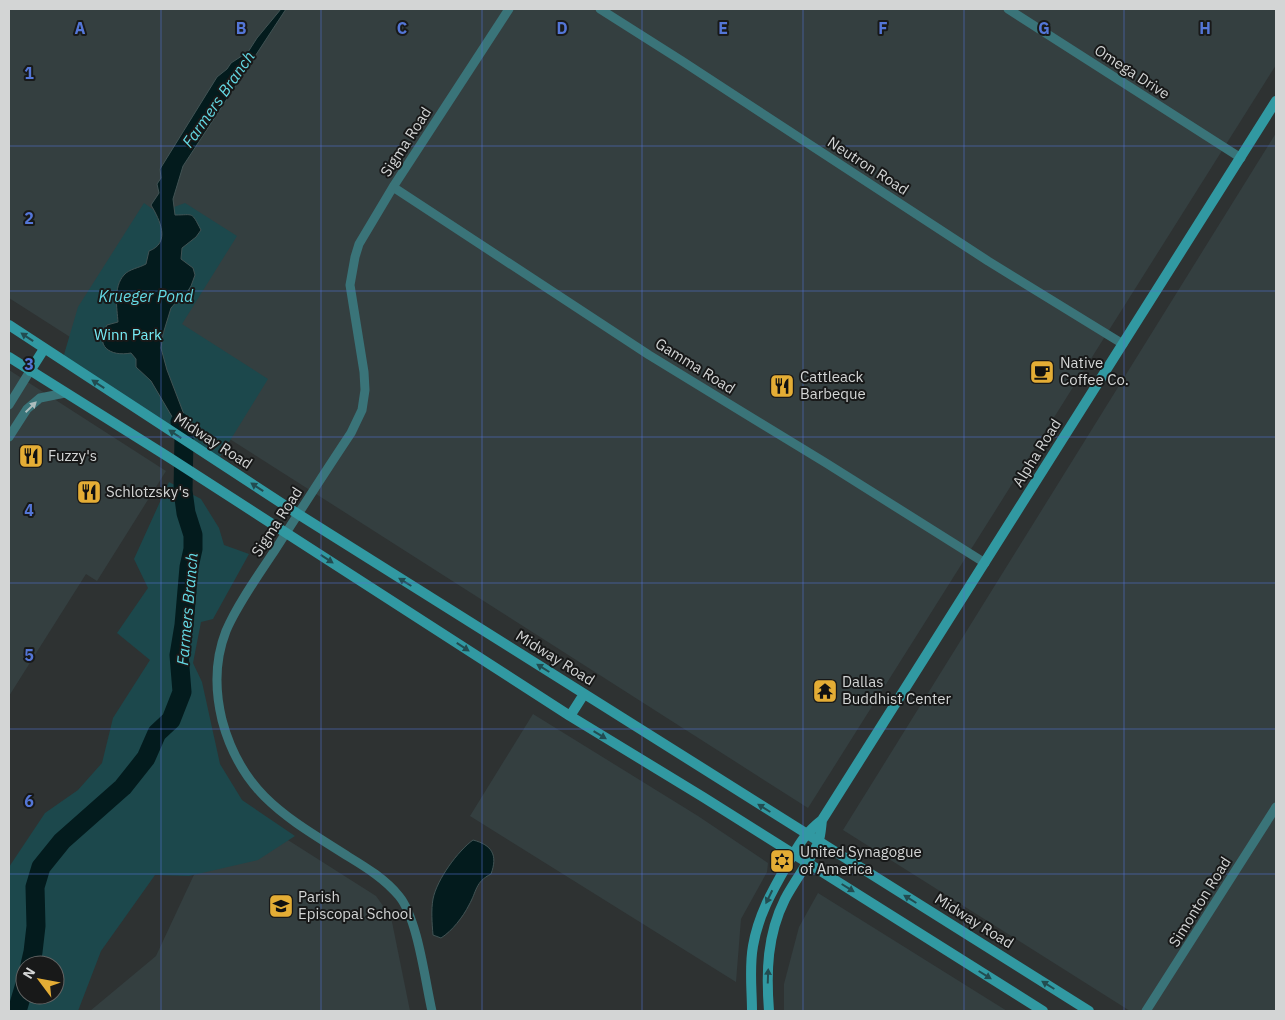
<svg xmlns="http://www.w3.org/2000/svg" width="1285" height="1020" font-family="'IBM Plex Sans',sans-serif">
  <style>
    .built { fill: #343f40 }
    .green { fill: #1c484c; fill-rule: evenodd }
    .water { fill: #031b1d; stroke: #415354 }
    .lines { fill: none; stroke-linecap: round; stroke-linejoin: round }
    .river { stroke: #031b1d; stroke-width: 19 }
    .street { stroke: #3a7479; stroke-width: 9 }
    .secondary { stroke: #3199a2; stroke-width: 10 }
    .oneway { fill: #224c50 }
    .oneway2 { fill: #adbdbe }
    .grid { fill: none; stroke: #5476d7; stroke-width: 1; stroke-opacity: 0.55 }
    .labels { text-anchor: middle; stroke-width: 4; stroke-linejoin: round; paint-order: stroke }
    .street-label { font-size: 15px; fill: #d3d5d5; stroke: #181919 }
    .park-label { font-size: 15px; fill: #76ebf5; stroke: #181919 }
    .poi-label { font-size: 15px; fill: #d3d5d5; stroke: #181919; text-anchor: start }
    .water-label { font-size: 16px; font-style: italic; fill: #63d8e3; stroke: #181919 }
    .grid-label { font-size: 16px; text-anchor: middle; font-weight: bold; fill: #5476d7; stroke: #181919; stroke-width: 4; stroke-linejoin: round; paint-order: stroke }
  </style>
  <rect width="100%" height="100%" fill="#2e3232"/>
  <path class="built" d="M 9,9 L 1276,9 L 1276,65 L 808,808 L 9,298 Z
    M 1276,133 L 1276,1011 L 1130,1011 L 843,830 Z
    M 9,370 L 166,471 L 97,581 L 86,574 L 9,696 Z
    M 533,714 L 698,816 L 768,863 L 767,872 L 741,919 L 736,982 L 470,816 Z
    M 228,802 L 376,896 L 391,917 L 410,1011 L 90,1011 L 156,956 Z
    M 818,893 L 1007,1011 L 784,1011 L 784,984 L 799,927 Z"/>
  <path class="green" d="M 144,203 L 158,213 L 185,203 L 237,236 L 182,324 L 268,379 L 218,460 L 63,358 L 78,307 Z
    M 169,482 L 201,499 L 219,528 L 224,545 L 249,554 L 213,619 L 201,622 L 193,663 L 202,682 L 220,764 L 242,800 L 295,836 L 258,860 L 189,876 L 155,875 L 101,951 L 78,1011 L 9,1011 L 9,867 L 45,813 L 78,790 L 102,763 L 113,718 L 150,660 L 117,633 L 148,588 L 134,559 ZM 25,965 L 55,965 L 55,995 L 25,995 Z"/>
  <path class="water" d="M 281,9 L 286,9 L 183,166 L 173,199 L 175,215 C 194,215 191,211 201,230 L 196,237 L 182,248 L 181,259 L 193,268 L 195,275 L 191,286 L 186,294 L 178,300 L 171,308 L 163,334 L 161,348 L 167,370 L 185,417 L 184,437 L 151,381 L 136,367 L 136,359 L 131,353 C 110,357 94,346 107,325 L 118,322 C 117,308 113,287 124,275 C 129,269 139,268 146,264 L 149,251 C 171,243 160,220 151,205 L 159,193 L 157,184 L 161,178 L 160,169 L 217,77 L 227,69 L 231,63 L 248,52 L 257,38 Z
    M 473,840 C 492,845 498,855 491,874 C 475,882 477,891 469,905 C 463,917 452,931 441,938 L 433,935 C 432,923 431,910 433,899 C 437,879 458,851 473,840 Z"/>
  <g class="lines">
    <path class="river" d="M 30,965 L 33,952 L 36,926 L 35,887 L 41,867 L 62,841 L 123,787 L 146,758 L 157,733 L 171,720 L 182,692 L 179,655 L 184,625 L 189,567 L 193,549 L 193,535 L 186,513 L 183,491 L 184,437 L 180,422
      M 17,1011 L 25,984"/>
    <path class="street" d="M 600,9 L 682,61 L 988,261 L 1123,344
      M 1008,9 L 1241,158
      M 393,187 L 649,355 L 826,463 L 985,563
      M 9,405 L 30,371
      M 9,437 L 27,409 L 40,398 L 65,393
      M 432,1011 C 425,981 418,919 399,896 C 385,879 367,868 349,857 C 288,818 242,795 222,720 C 215,691 215,659 226,631 C 237,605 259,574 275,550 C 300,511 325,472 351,433 L 362,410 L 365,390 L 364,372 L 350,285 L 355,257 L 359,244 L 393,187 L 509,9
      M 1146,1011 L 1276,807"/>
    <path class="secondary" d="M 9,325 L 298,514 L 1089,1011
      M 9,357 L 170,458 L 570,716 L 703,797 L 1043,1011
      M 30,371 L 44,349
      M 570,716 L 584,694
      M 752,1011 C 752,990 749,968 753,946 C 758,916 772,891 787,865 C 799,845 803,835 822,820 L 1276,101
      M 769,1011 C 766,972 767,935 785,899 C 795,880 809,863 818,843 C 821,836 821,827 822,820"/>
  </g>
  <defs><path id="oneway-solid" d="M-6-.8H1V-3.2L6.5 0L1 3.2V.8H-6Z" transform="scale(1.25)"/></defs>
  <g class="oneway">
    <use href="#oneway-solid" transform="translate(27 337) rotate(-146)"/>
    <use href="#oneway-solid" transform="translate(98 384) rotate(-147)"/>
    <use href="#oneway-solid" transform="translate(175 434) rotate(-147)"/>
    <use href="#oneway-solid" transform="translate(257 487) rotate(-147)"/>
    <use href="#oneway-solid" transform="translate(327 559) rotate(33)"/>
    <use href="#oneway-solid" transform="translate(405 582) rotate(-148)"/>
    <use href="#oneway-solid" transform="translate(463 647) rotate(33)"/>
    <use href="#oneway-solid" transform="translate(543 668) rotate(-148)"/>
    <use href="#oneway-solid" transform="translate(600 735) rotate(31)"/>
    <use href="#oneway-solid" transform="translate(764 808) rotate(-148)"/>
    <use href="#oneway-solid" transform="translate(848 888) rotate(32)"/>
    <use href="#oneway-solid" transform="translate(769 897) rotate(116)"/>
    <use href="#oneway-solid" transform="translate(910 899) rotate(-148)"/>
    <use href="#oneway-solid" transform="translate(985 975) rotate(32)"/>
    <use href="#oneway-solid" transform="translate(768 976) rotate(-88)"/>
    <use href="#oneway-solid" transform="translate(1048 985) rotate(-148)"/>
  </g>
  <use class="oneway2" href="#oneway-solid" transform="translate(31 407) rotate(-44)"/>
  <path class="grid" d="M 161,9 L 161,1011M 321,9 L 321,1011M 482,9 L 482,1011M 642,9 L 642,1011M 803,9 L 803,1011M 964,9 L 964,1011M 1124,9 L 1124,1011M 9,146 L 1276,146M 9,291 L 1276,291M 9,437 L 1276,437M 9,583 L 1276,583M 9,729 L 1276,729M 9,874 L 1276,874"/>
  <defs>
    <symbol id="cafe-square" viewBox="-11 -11 22 22"><rect x="-9" y="-9" width="18" height="18" rx="4" fill="#e4ad35" stroke="#181919"/><path d="M-5.5-4.5H6V0H3Q3 3.5 0 3.5H-2.5Q-5.5 3.5-5.5 0ZM3-3.2v2h1.7v-2ZM-6 4.5H4V6H-6Z" fill="#111"/></symbol>
    <symbol id="restaurant-square" viewBox="-11 -11 22 22"><rect x="-9" y="-9" width="18" height="18" rx="4" fill="#e4ad35" stroke="#181919"/><path d="M-5-6h1v4h1v-4h1v4h1v-4h1v5L-1.5 .5V6h-2V.5L-5-1ZM5-6V6H3V1.5H1.5Q1.5-4 5-6Z" fill="#111"/></symbol>
    <symbol id="temple-square" viewBox="-11 -11 22 22"><rect x="-9" y="-9" width="18" height="18" rx="4" fill="#e4ad35" stroke="#181919"/><path d="M0-6L5-2H3V0L6.5 2.5H4V6H1.5V3h-3V6H-4V2.5H-6.5L-3 0V-2H-5Z" fill="#111"/></symbol>
    <symbol id="synagogue-square" viewBox="-11 -11 22 22"><rect x="-9" y="-9" width="18" height="18" rx="4" fill="#e4ad35" stroke="#181919"/><path d="M0-6.5L5.6 3.2H-5.6ZM0 6.5L5.6-3.2H-5.6Z" fill="#111"/></symbol>
    <symbol id="school-square" viewBox="-11 -11 22 22"><rect x="-9" y="-9" width="18" height="18" rx="4" fill="#e4ad35" stroke="#181919"/><path d="M0-5L7-2L0 1L-7-2ZM-4 1L0 2.5L4 1V4Q0 6-4 4Z" fill="#111"/></symbol>
  </defs>
  <g fill-rule="evenodd">
    <use href="#cafe-square" x="1028" y="358" width="28" height="28"/>
    <use href="#restaurant-square" x="768" y="372" width="28" height="28"/>
    <use href="#restaurant-square" x="17" y="442" width="28" height="28"/>
    <use href="#restaurant-square" x="75" y="478" width="28" height="28"/>
    <use href="#temple-square" x="811" y="677" width="28" height="28"/>
    <use href="#synagogue-square" x="768" y="847" width="28" height="28"/>
    <use href="#school-square" x="267" y="892" width="28" height="28"/>
  </g>
  <g class="labels">
    <g class="street-label">
      <text transform="translate(1132 72) rotate(33)" y="5">Omega Drive</text>
      <text transform="translate(406 142) rotate(-57)" y="5">Sigma Road</text>
      <text transform="translate(868 166) rotate(33)" y="5">Neutron Road</text>
      <text transform="translate(695 366) rotate(32)" y="5">Gamma Road</text>
      <text transform="translate(213 441) rotate(33)" y="5">Midway Road</text>
      <text transform="translate(1037 453) rotate(-58)" y="5">Alpha Road</text>
      <text transform="translate(277 522) rotate(-57)" y="5">Sigma Road</text>
      <text transform="translate(555 658) rotate(32)" y="5">Midway Road</text>
      <text transform="translate(1200 902) rotate(-58)" y="5">Simonton Road</text>
      <text transform="translate(974 921) rotate(32)" y="5">Midway Road</text>
    </g>
    <g class="park-label">
      <text x="128" y="340">Winn Park</text>
    </g>
    <g class="poi-label">
      <text x="1060" y="368">Native<tspan x="1060" dy="17">Coffee Co.</tspan></text>
      <text x="800" y="382">Cattleack<tspan x="800" dy="17">Barbeque</tspan></text>
      <text x="48" y="461">Fuzzy's</text>
      <text x="106" y="497">Schlotzsky's</text>
      <text x="842" y="687">Dallas<tspan x="842" dy="17">Buddhist Center</tspan></text>
      <text x="800" y="857">United Synagogue<tspan x="800" dy="17">of America</tspan></text>
      <text x="298" y="902">Parish<tspan x="298" dy="17">Episcopal School</tspan></text>
    </g>
    <g class="water-label">
      <text transform="translate(218 99) rotate(-55)" y="6">Farmers Branch</text>
      <text x="146" y="302">Krueger Pond</text>
      <text transform="translate(187 609) rotate(-85)" y="6">Farmers Branch</text>
    </g>
  </g>
  <g class="grid-label">
    <text x="80" y="34">A</text>
    <text x="241" y="34">B</text>
    <text x="402" y="34">C</text>
    <text x="562" y="34">D</text>
    <text x="723" y="34">E</text>
    <text x="883" y="34">F</text>
    <text x="1044" y="34">G</text>
    <text x="1205" y="34">H</text>
    <text x="29" y="79">1</text>
    <text x="29" y="224">2</text>
    <text x="29" y="370">3</text>
    <text x="29" y="516">4</text>
    <text x="29" y="661">5</text>
    <text x="29" y="807">6</text>
  </g>
  <rect width="1285" height="1020" fill="none" stroke="#d3d5d5" stroke-width="20"/>
  <g transform="translate(40 980) rotate(302)"><circle r="24" fill="#181919" stroke="#636464"/>
  <path d="M0-4L9 19L0 12L-9 19Z" fill="#e4ad35"/>
  <text y="-8" font-size="14" font-weight="bold" text-anchor="middle" fill="#d3d5d5">N</text>
  </g>
</svg>
